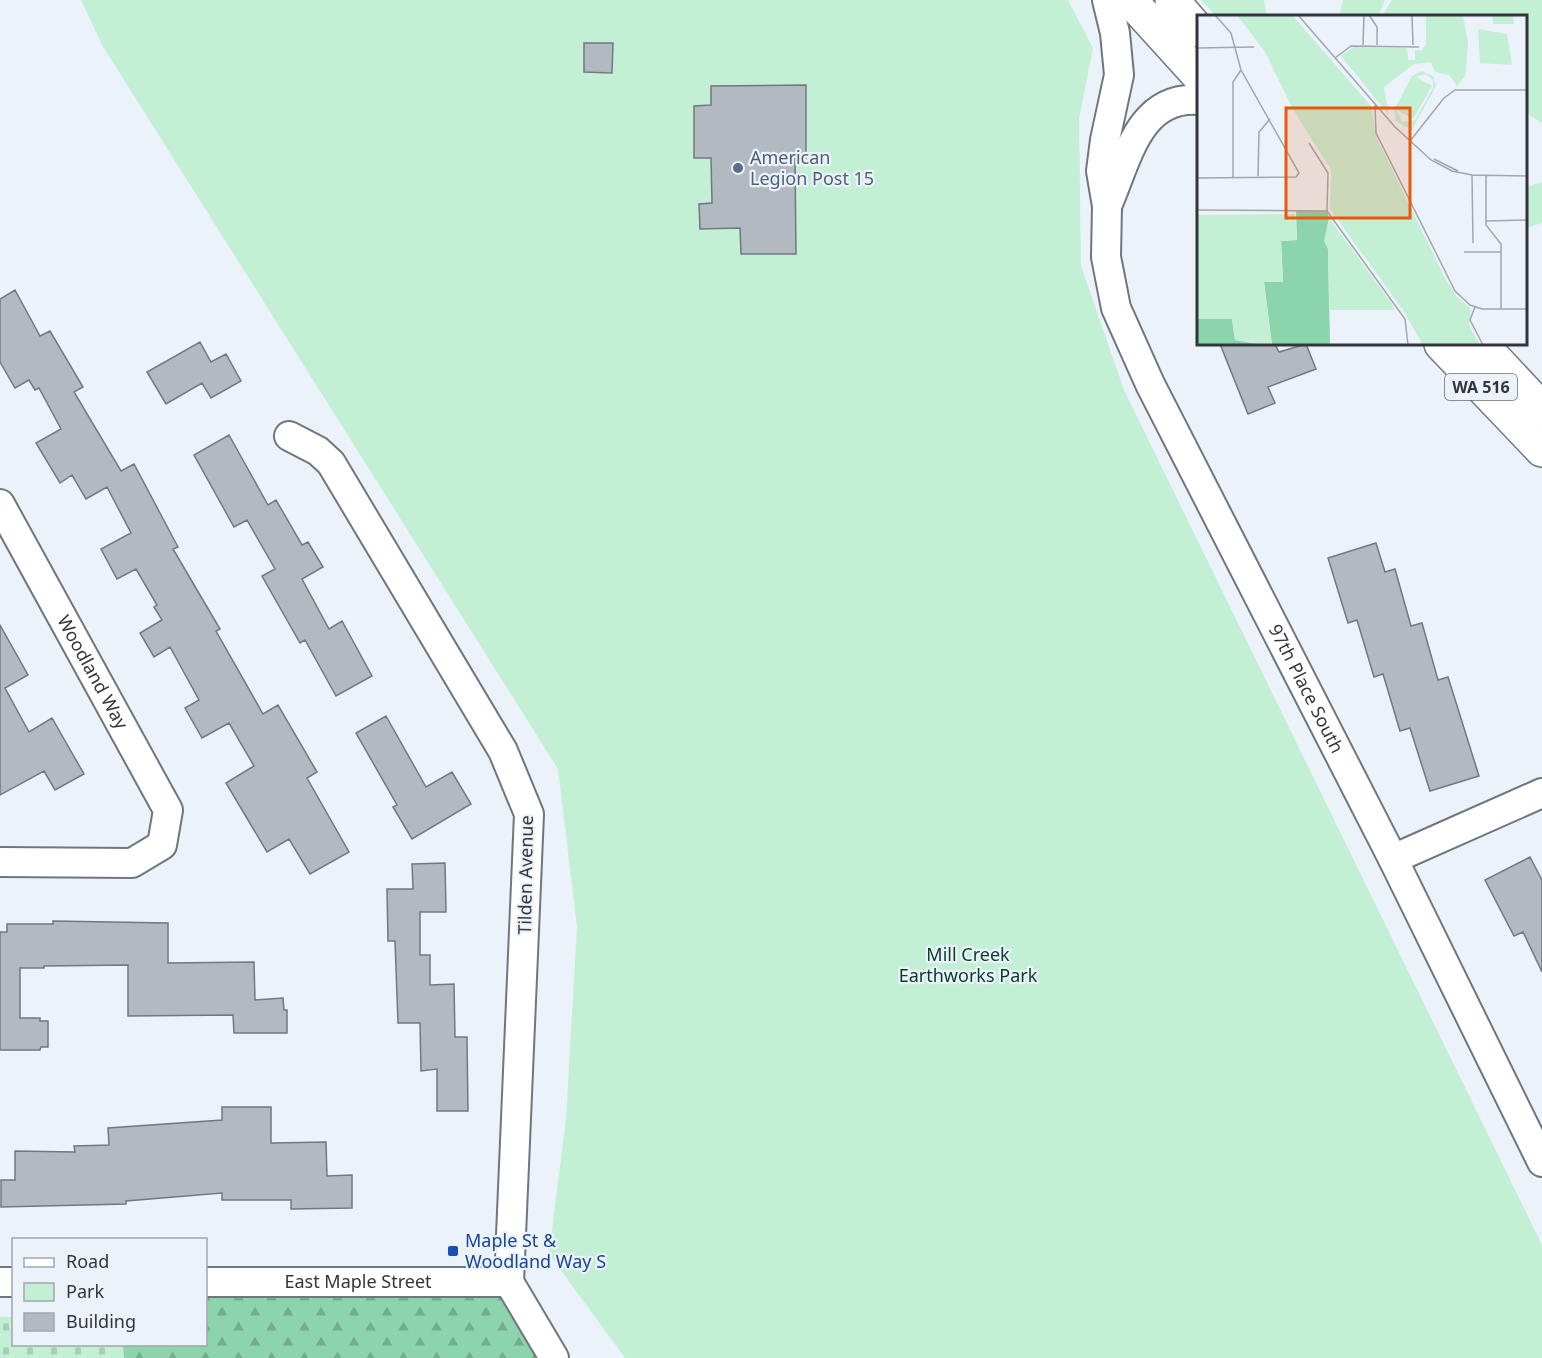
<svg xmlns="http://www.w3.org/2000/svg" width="1542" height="1358" font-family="'Noto Sans',sans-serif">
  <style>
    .forest { fill: url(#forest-firs) }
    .cemetery { fill: url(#cemetery-stones) }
    .green { fill: #c3efd5 }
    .building { fill: #b3b9c1; stroke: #72787f; stroke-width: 1.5 }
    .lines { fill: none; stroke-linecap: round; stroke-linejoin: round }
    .minor-casing { stroke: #70767d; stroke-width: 32 }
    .major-casing { stroke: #70767d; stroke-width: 36 }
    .minor { stroke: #fff; stroke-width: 28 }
    .major { stroke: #fff; stroke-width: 33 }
    .service-dot { fill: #5c6f8a; stroke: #ecf2fa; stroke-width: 2 }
    .transit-dot { fill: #1a4fb4; stroke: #ecf2fa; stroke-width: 2 }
    .labels { text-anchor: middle; stroke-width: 4.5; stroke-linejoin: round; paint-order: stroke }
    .shield { fill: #ecf2fa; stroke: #6a6e72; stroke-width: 1.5 }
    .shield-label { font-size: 16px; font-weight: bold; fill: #333538 }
    .service-label { font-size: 18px; fill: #4e5e75; stroke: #ecf2fa; text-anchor: start }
    .street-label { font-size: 18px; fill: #333538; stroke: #ecf2fa }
    .park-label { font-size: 18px; fill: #033f26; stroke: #ecf2fa }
    .transit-label { font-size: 18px; fill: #164399; stroke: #ecf2fa; text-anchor: start }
    .inset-road { fill: none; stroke: #a2a6ac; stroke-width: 1.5 }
    .view { fill: #e8590c; fill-opacity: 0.15; stroke: #e8590c; stroke-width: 3 }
    .inset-edge { fill: none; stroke: #333538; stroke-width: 3 }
  </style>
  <defs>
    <pattern id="forest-firs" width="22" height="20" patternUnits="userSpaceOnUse" patternTransform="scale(1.5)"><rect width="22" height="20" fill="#8cd4ab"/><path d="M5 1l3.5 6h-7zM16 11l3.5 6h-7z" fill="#73ad8c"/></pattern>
    <pattern id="cemetery-stones" width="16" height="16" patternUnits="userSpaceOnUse" patternTransform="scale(1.5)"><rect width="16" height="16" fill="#c3efd5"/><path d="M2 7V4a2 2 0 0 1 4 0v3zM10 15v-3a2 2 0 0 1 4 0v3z" fill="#a8ceb8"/></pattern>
  </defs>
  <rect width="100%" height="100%" fill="#ecf2fa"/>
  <path class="forest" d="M 206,1282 L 509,1282 L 536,1358 L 124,1358 L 123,1345 L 206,1344 Z"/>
  <path class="cemetery" d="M 0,1317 L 13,1317 L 14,1344 L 123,1345 L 124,1358 L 0,1358 Z"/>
  <path class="green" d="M 81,0 L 1068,0 L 1093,48 L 1079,119 L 1081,266 L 1124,390 L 1542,1245 L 1542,1358 L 625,1358 L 549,1254 L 566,1119 L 577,927 L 558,769 L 102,45 Z
    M 1201,0 L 1264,0 L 1267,16 L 1216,16 Z
    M 1343,0 L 1385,0 L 1378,16 L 1339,16 Z
    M 1392,0 L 1542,0 L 1542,123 L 1526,113 L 1526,16 L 1382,16 Z
    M 1542,182 L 1542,223 L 1526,228 L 1526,187 Z"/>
  <path class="building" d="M 584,43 L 613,43 L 612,73 L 584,72 Z
    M 806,85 L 806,158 L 795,158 L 796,254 L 741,254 L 740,228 L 700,229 L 699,204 L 712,203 L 711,158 L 694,158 L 694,106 L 711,105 L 711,86 Z
    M 15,290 L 40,336 L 50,331 L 83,387 L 74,392 L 121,471 L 134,464 L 178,547 L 173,549 L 220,629 L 216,631 L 263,714 L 278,705 L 317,772 L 307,778 L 349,852 L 310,874 L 289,839 L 267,852 L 226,783 L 254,766 L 229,723 L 202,738 L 185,708 L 199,700 L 170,647 L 154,657 L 140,633 L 162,620 L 154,607 L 157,605 L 136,569 L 117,579 L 101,549 L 131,533 L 107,487 L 86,499 L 72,475 L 60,483 L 36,443 L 61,429 L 39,388 L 35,390 L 29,380 L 15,388 L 0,362 L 0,299 Z
    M 200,342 L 211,362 L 226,354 L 241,381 L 211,398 L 202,383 L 166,404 L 147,372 Z
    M 1220,344 L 1275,344 L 1279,352 L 1306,344 L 1316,369 L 1268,387 L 1275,403 L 1248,414 Z
    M 229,435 L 268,505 L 276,500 L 302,545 L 308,542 L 323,567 L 302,579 L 329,629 L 342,621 L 372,676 L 336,696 L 305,640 L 300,643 L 262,576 L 275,569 L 247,520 L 234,527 L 194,455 Z
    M 1376,543 L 1385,572 L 1395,569 L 1411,626 L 1422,623 L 1438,680 L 1448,677 L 1479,776 L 1430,791 L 1410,728 L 1400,731 L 1383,674 L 1374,677 L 1357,620 L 1348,623 L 1328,558 Z
    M 0,625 L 28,675 L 5,688 L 29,732 L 52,718 L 84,774 L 55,790 L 44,771 L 0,795 Z
    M 386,716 L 426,787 L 452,772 L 471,804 L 412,839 L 393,807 L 397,805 L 356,733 Z
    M 1530,857 L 1542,880 L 1542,972 L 1523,932 L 1514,936 L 1485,880 Z
    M 445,863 L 446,912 L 420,912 L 420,955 L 430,955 L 430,985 L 454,984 L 455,1037 L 467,1037 L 468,1111 L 437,1111 L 437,1069 L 421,1071 L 420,1023 L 398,1023 L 395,941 L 388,941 L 387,889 L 413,889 L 412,864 Z
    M 53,921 L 168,923 L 168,963 L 254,962 L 255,1000 L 283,998 L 284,1010 L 287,1010 L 287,1033 L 234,1033 L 233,1015 L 128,1016 L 128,965 L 44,966 L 44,968 L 20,968 L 20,1018 L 40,1018 L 40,1021 L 48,1021 L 48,1047 L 41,1047 L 40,1050 L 0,1050 L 0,932 L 7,932 L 7,924 L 53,924 Z
    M 222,1107 L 271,1107 L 271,1143 L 326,1142 L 327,1176 L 352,1175 L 352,1208 L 291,1209 L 291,1200 L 222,1200 L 222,1193 L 126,1201 L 126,1204 L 1,1207 L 1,1180 L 15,1180 L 15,1151 L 75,1152 L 74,1146 L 109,1145 L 108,1128 L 222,1120 Z"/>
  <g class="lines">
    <defs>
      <g id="minor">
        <path id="s1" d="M 1107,0 L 1115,33 L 1119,75 L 1105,140 L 1101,171 L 1107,206 L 1106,257 L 1116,308 L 1150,384 L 1393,859 L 1542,1162"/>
        <path d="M 1107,206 C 1127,161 1138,96 1198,100"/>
        <path d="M 289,436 L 318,451 L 331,463 L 503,751 L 529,814 L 509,1282"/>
        <path id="s2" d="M 0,504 L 168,810 L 162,845 L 132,863 L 0,862"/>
        <path d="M 1393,859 L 1542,793"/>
        <path d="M 0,1282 L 14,1282"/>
        <path id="s3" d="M 206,1282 L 509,1282"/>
        <path d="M 509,1282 L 554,1358"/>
      </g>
      <path id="major" d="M 1130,0 L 1198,75
        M 1172,0 L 1198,30
        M 1441,344 L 1542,450
        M 1481,344 L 1542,409"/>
    </defs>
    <use href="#minor" class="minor-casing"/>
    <use href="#major" class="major-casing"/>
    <use href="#minor" class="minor"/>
    <use href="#major" class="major"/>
  </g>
  <circle class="service-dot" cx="738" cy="168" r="6"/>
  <rect class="transit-dot" x="447" y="1245" width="12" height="12" rx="3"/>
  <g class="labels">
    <rect class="shield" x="1445" y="374" width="72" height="26" rx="4.5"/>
    <g class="shield-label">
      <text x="1481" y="393">WA 516</text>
    </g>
    <g class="service-label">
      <text x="750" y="164">American<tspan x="750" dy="21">Legion Post 15</tspan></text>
    </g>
    <g class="street-label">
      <text dy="6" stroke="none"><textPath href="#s2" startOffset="192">Woodland Way</textPath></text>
      <text dy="6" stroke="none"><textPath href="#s1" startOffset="738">97th Place South</textPath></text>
      <text transform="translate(526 875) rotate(-89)" y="6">Tilden Avenue</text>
      <text dy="6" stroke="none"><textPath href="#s3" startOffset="152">East Maple Street</textPath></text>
    </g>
    <g class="park-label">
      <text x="968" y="961">Mill Creek<tspan x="968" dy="21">Earthworks Park</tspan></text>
    </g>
    <g class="transit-label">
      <text x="465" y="1247">Maple St &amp;<tspan x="465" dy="21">Woodland Way S</tspan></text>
    </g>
  </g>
  <g transform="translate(1197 15)">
    <rect width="330" height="330" fill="#ecf2fa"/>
    <path d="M 99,196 L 130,196 L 132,203 L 128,226 L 131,234 L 133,330 L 75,330 L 67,267 L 86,266 L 84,226 L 100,225 ZM 0,304 L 35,304 L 38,325 L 66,330 L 0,330 Z" fill="#8cd4ab"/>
    <path d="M 98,199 L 100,225 L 84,226 L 86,267 L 67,267 L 75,330 L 38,325 L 35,304 L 0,304 L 0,200 Z" fill="#c3efd5"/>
    <path d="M 40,0 L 95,0 L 174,91 L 180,124 L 247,261 L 259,281 L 274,294 L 272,310 L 283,330 L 226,330 L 206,295 L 133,194 L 134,155 L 97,96 L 68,37 ZM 229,0 L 266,0 L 271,28 L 269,60 L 260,71 L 252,60 L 238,57 L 234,47 L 217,49 L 187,72 L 192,100 L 144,41 L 157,32 L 210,33 L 211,45 L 218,45 L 218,35 L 225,36 L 229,28 ZM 295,0 L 316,0 L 317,9 L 296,9 ZM 281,14 L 310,19 L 315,50 L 283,48 ZM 225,56 L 236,61 L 239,71 L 215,115 L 199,106 L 197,95 L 215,61 ZM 229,59 L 236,65 L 236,73 L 218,105 L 205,107 L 200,95 L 216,104 L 235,71 L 219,62 ZM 132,203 L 195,289 L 198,295 L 132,295 L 131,234 L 127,226 Z" fill="#c3efd5" fill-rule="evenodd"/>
    <path class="inset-road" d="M 101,0 L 198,112 L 234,145 L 255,156 L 275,160 L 330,161M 172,0 L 180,12 L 180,30M 215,0 L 216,30M 166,30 L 167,0M 0,33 L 57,32M 138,43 L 154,31 L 222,32M 178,90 L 179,118 L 258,276 L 273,290 L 285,294 L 330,294M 213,126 L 247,83 L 258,75 L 330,75M 112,128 L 131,158 L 130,196M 237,144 L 261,156M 275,160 L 276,228M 61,161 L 62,117 L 73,104M 289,161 L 289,210 L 304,229 L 304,294M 36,162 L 36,67 L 44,55M 0,163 L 99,162 L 102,158 L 44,55 L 34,18 L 18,0M 0,195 L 130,196M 130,196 L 208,304 L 211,330M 289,206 L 330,205M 267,237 L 304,237M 278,292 L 273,305 L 286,330"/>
    <path class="view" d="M 89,93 L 213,93 L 213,203 L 89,203 Z"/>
    <rect width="330" height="330" class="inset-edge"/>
  </g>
  <rect x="12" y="1238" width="195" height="108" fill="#ecf2fa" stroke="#a2a6ac" stroke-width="1.5"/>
  <rect x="24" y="1258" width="30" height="9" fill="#ffffff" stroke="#a2a6ac" stroke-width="1.5"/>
  <text x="66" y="1268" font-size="18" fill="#333538">Road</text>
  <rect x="24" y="1283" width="30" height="18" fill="#c3efd5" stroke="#a2a6ac" stroke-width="1.5"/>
  <text x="66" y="1298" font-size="18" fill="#333538">Park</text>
  <rect x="24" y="1313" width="30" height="18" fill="#b3b9c1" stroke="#a2a6ac" stroke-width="1.5"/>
  <text x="66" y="1328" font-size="18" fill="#333538">Building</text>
</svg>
